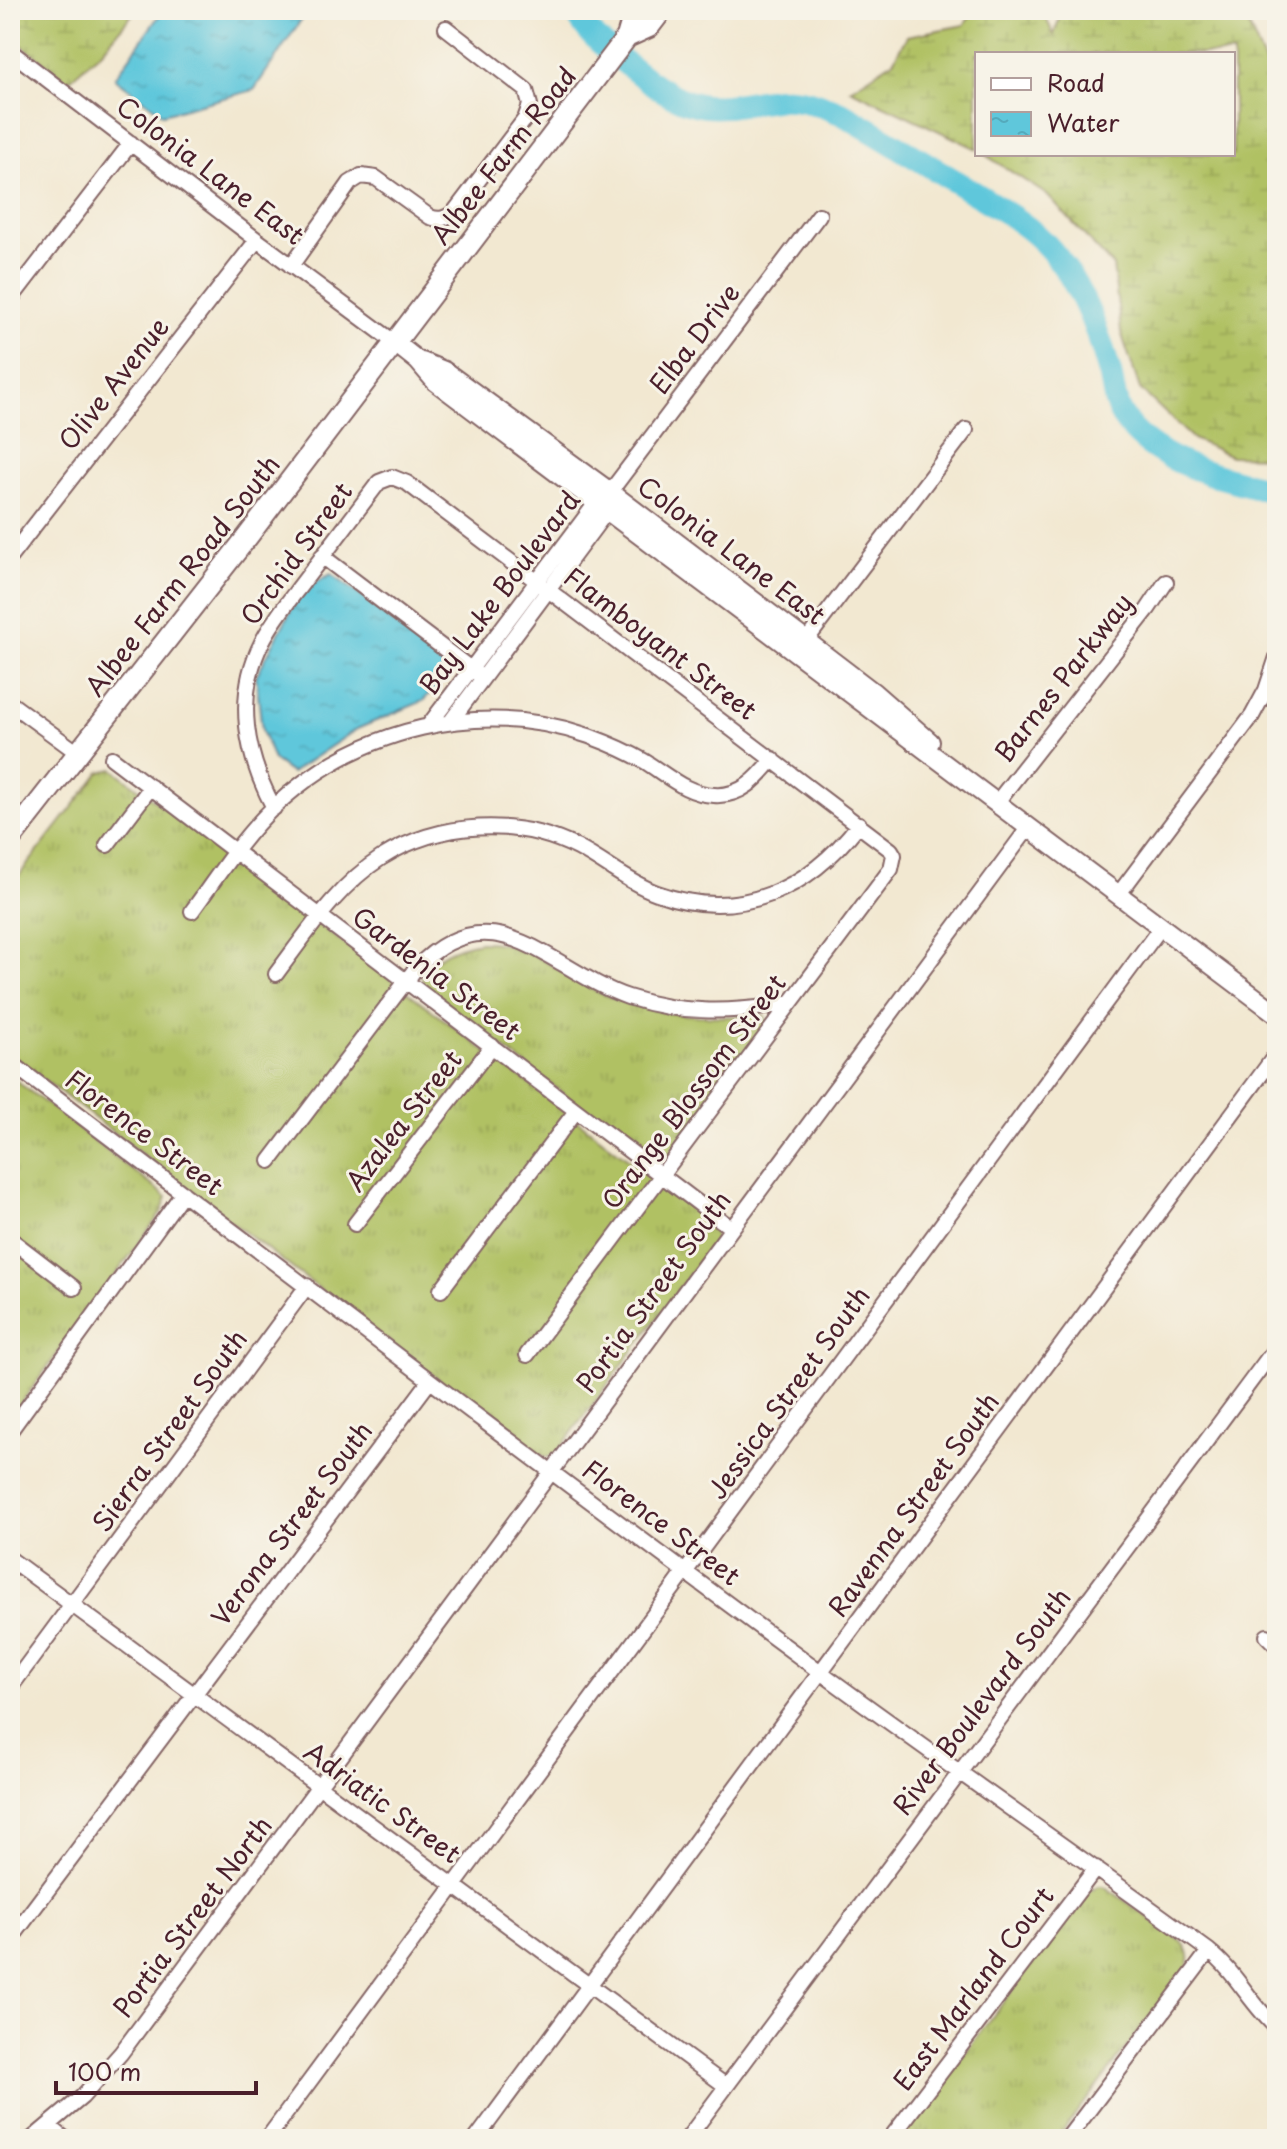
<svg xmlns="http://www.w3.org/2000/svg" width="1287" height="2149" font-family="'Playpen Sans',sans-serif">
  <style>
    .grass { fill: url(#grass-tufts); stroke: #7d7048; stroke-width: 2 }
    .wetland { fill: url(#wetland-marsh); stroke: #7d7048; stroke-width: 2 }
    .water { fill: url(#water-ripples); stroke: #547383; stroke-width: 2 }
    .lines { fill: none; stroke-linecap: round; stroke-linejoin: round }
    .river { stroke: #5fc7db; stroke-width: 24 }
    .minor-casing { stroke: #856565; stroke-width: 18 }
    .tertiary-casing { stroke: #856565; stroke-width: 22 }
    .secondary-casing { stroke: #856565; stroke-width: 24 }
    .minor { stroke: #fff; stroke-width: 14 }
    .tertiary { stroke: #fff; stroke-width: 18 }
    .secondary { stroke: #fff; stroke-width: 20 }
    .labels { text-anchor: middle; stroke-width: 6; stroke-linejoin: round; paint-order: stroke }
    .street-label { font-size: 26px; fill: #4a1f2b; stroke: #f7f3e8 }
  </style>
  <defs>
    <pattern id="grass-tufts" width="24" height="20" patternUnits="userSpaceOnUse" patternTransform="scale(2)"><rect width="24" height="20" fill="#b0c164"/><path d="M3 7l-1-3M5 7V3M7 7l1-3M15 17l-1-3M17 17v-4M19 17l1-3" fill="none" stroke="#99a557"/></pattern>
    <pattern id="wetland-marsh" width="20" height="14" patternUnits="userSpaceOnUse" patternTransform="scale(2)"><rect width="20" height="14" fill="#b0c164"/><path d="M1 5h8M5 5V1M11 12h8M15 12V8" fill="none" stroke="#99a557"/></pattern>
    <pattern id="water-ripples" width="26" height="14" patternUnits="userSpaceOnUse" patternTransform="scale(2)"><rect width="26" height="14" fill="#5fc7db"/><path d="M2 4q2-2 4 0t4 0M15 11q2-2 4 0t4 0" fill="none" stroke="#54aabc"/></pattern>
  </defs>
  <rect width="100%" height="100%" fill="#f7f3e8"/>
  <filter id="ink" filterUnits="userSpaceOnUse"><feTurbulence type="fractalNoise" baseFrequency=".0125" numOctaves="2"/><feDisplacementMap in="SourceGraphic" scale="16" xChannelSelector="R" yChannelSelector="G"/><feConvolveMatrix kernelMatrix="1 2 1 2 8 2 1 2 1" color-interpolation-filters="sRGB"/></filter>
  <filter id="wash" filterUnits="userSpaceOnUse"><feTurbulence type="fractalNoise" baseFrequency=".006" numOctaves="4" result="noise"/><feDisplacementMap in="SourceGraphic" scale="32" xChannelSelector="R" yChannelSelector="G"/><feGaussianBlur stdDeviation="1.8" result="paint"/><feColorMatrix in="noise" values="0 0 0 0 0 0 0 0 0 0 0 0 0 0 0 0 0 1.4 0 .05"/><feComposite in="paint" operator="in"/></filter>
  <g filter="url(#wash)">
    <rect width="100%" height="100%" fill="#f2e8d1"/>
    <path class="grass" d="M 113,769 L 714,1224 L 715,1240 L 556,1454 L 546,1457 L 536,1453 L 10,1054 L 10,887 L 100,772 Z
      M 480,942 C 530,940 563,979 607,996 C 658,1017 710,1019 764,1015 L 768,1023 L 667,1159 L 653,1161 L 423,987 L 422,973 C 436,954 457,946 480,942 Z
      M 10,1076 L 167,1197 L 161,1213 L 10,1418 Z
      M 1099,1886 L 1104,1886 L 1181,1941 C 1190,1950 1192,1959 1186,1969 L 1057,2139 L 900,2139 L 1085,1894 Z"/>
    <path class="wetland" d="M 10,10 L 136,10 L 102,51 L 68,81 L 10,36 Z
      M 975,10 L 1042,10 L 1054,35 L 1062,10 L 1242,10 L 1277,91 L 1277,457 L 1231,456 L 1193,439 L 1140,389 L 1121,332 L 1113,266 L 1047,195 L 984,154 L 1233,154 L 1233,54 L 977,54 L 977,149 L 850,89 L 893,61 L 907,36 L 964,25 Z"/>
    <path class="water" d="M 163,10 L 293,10 L 303,17 L 254,90 L 163,114 L 115,78 Z
      M 331,574 L 364,598 L 450,672 L 423,701 L 357,729 L 291,773 L 273,760 L 262,730 L 256,676 L 302,590 Z"/>
    <g class="lines">
      <path class="river" d="M 576,10 C 584,32 602,44 620,59 C 644,77 668,99 699,105 C 729,111 760,97 790,99 C 809,100 826,107 843,114 C 883,137 923,162 963,186 C 993,205 1028,223 1051,250 C 1080,283 1097,327 1109,370 C 1114,385 1113,402 1122,416 C 1155,466 1224,477 1277,492"/>
    </g>
  </g>
  <g filter="url(#ink)">
    <g class="lines">
      <defs>
        <path id="minor" d="M 10,51 L 257,240 L 394,342
          M 291,266 L 350,183 L 361,176 L 376,178 L 430,217 C 440,221 447,218 455,211 L 525,119 L 530,105 L 526,90 L 446,28
          M 10,300 L 131,143
          M 322,556 L 476,673
          M 10,557 L 257,240
          M 802,646 L 966,430
          M 10,703 L 78,753
          M 451,721 L 607,511 L 609,501
          M 429,725 L 596,503 L 610,492 L 819,215
          M 112,758 L 731,1228
          M 997,802 L 1148,609 L 1166,582
          M 274,808 C 246,756 234,697 262,642 C 273,620 289,601 304,581 C 329,548 354,515 379,482 L 392,477 L 407,483 L 891,850 L 894,855 L 891,869 L 527,1355
          M 107,845 L 151,787
          M 1118,895 L 1252,716 L 1266,690 L 1277,657
          M 192,911 C 218,876 242,837 274,807 C 358,728 480,698 589,736 C 608,743 627,751 644,761 C 667,775 686,794 714,795 C 741,797 758,778 773,759
          M 276,974 C 307,933 337,886 381,858 C 439,821 518,817 578,848 C 605,862 629,883 657,893 C 740,923 809,889 859,824
          M 10,1062 C 279,1266 547,1471 819,1671 C 948,1766 1080,1856 1209,1951 C 1236,1972 1251,2005 1277,2028
          M 270,1161 L 416,968 C 494,887 551,971 628,997 C 682,1015 735,1013 790,1003
          M 355,1224 L 492,1046
          M 10,1239 L 74,1288
          M 441,1290 L 576,1111
          M 10,1431 L 183,1193
          M 10,1559 L 726,2086
          M 1267,1636 L 1277,1646
          M 10,1688 L 307,1286
          M 10,1940 L 429,1382
          M 49,2126 L 65,2139
          M 32,2139 L 82,2097 L 121,2053 L 1029,827
          M 267,2139 L 1161,927
          M 476,2139 L 1277,1053
          M 687,2139 L 1277,1346
          M 890,2139 L 1096,1868
          M 1067,2139 L 1209,1951"/>
        <path id="tertiary" d="M 394,342 L 418,361 L 435,381 L 1277,1014
          M 422,362 L 444,371 L 610,492 L 806,641 L 874,693 L 930,742"/>
        <path id="secondary" d="M 627,37 L 635,10
          M 10,840 L 248,536 L 627,37 L 649,27 L 662,10"/>
      </defs>
      <use href="#minor" class="minor-casing"/>
      <use href="#tertiary" class="tertiary-casing"/>
      <use href="#secondary" class="secondary-casing"/>
      <use href="#minor" class="minor"/>
      <use href="#tertiary" class="tertiary"/>
      <use href="#secondary" class="secondary"/>
    </g>
  </g>
  <g class="labels">
    <g class="street-label">
      <text transform="translate(504 156) rotate(-52)" y="9">Albee Farm Road</text>
      <text transform="translate(210 171) rotate(37)" y="9">Colonia Lane East</text>
      <text transform="translate(695 339) rotate(-53)" y="9">Elba Drive</text>
      <text transform="translate(114 384) rotate(-52)" y="9">Olive Avenue</text>
      <text transform="translate(731 551) rotate(37)" y="9">Colonia Lane East</text>
      <text transform="translate(297 554) rotate(-54)" y="9">Orchid Street</text>
      <text transform="translate(183 576) rotate(-52)" y="9">Albee Farm Road South</text>
      <text transform="translate(500 593) rotate(-53)" y="9">Bay Lake Boulevard</text>
      <text transform="translate(660 644) rotate(37)" y="9">Flamboyant Street</text>
      <text transform="translate(1064 678) rotate(-52)" y="9">Barnes Parkway</text>
      <text transform="translate(436 974) rotate(37)" y="9">Gardenia Street</text>
      <text transform="translate(694 1092) rotate(-53)" y="9">Orange Blossom Street</text>
      <text transform="translate(404 1121) rotate(-52)" y="9">Azalea Street</text>
      <text transform="translate(144 1133) rotate(37)" y="9">Florence Street</text>
      <text transform="translate(654 1292) rotate(-54)" y="9">Portia Street South</text>
      <text transform="translate(789 1393) rotate(-54)" y="9">Jessica Street South</text>
      <text transform="translate(170 1431) rotate(-54)" y="9">Sierra Street South</text>
      <text transform="translate(914 1505) rotate(-54)" y="9">Ravenna Street South</text>
      <text transform="translate(661 1523) rotate(37)" y="9">Florence Street</text>
      <text transform="translate(292 1524) rotate(-53)" y="9">Verona Street South</text>
      <text transform="translate(982 1702) rotate(-53)" y="9">River Boulevard South</text>
      <text transform="translate(382 1803) rotate(36)" y="9">Adriatic Street</text>
      <text transform="translate(193 1917) rotate(-53)" y="9">Portia Street North</text>
      <text transform="translate(974 1989) rotate(-53)" y="9">East Marland Court</text>
    </g>
  </g>
  <rect width="1287" height="2149" fill="none" stroke="#f7f3e8" stroke-width="40"/>
  <rect x="975" y="52" width="260" height="104" fill="#f7f3e8" stroke="#b29e9c" stroke-width="2"/>
  <rect x="991" y="78" width="40" height="12" fill="#ffffff" stroke="#b29e9c" stroke-width="2"/>
  <text x="1047" y="92" font-size="24" fill="#4a1f2b">Road</text>
  <rect x="991" y="112" width="40" height="24" fill="url(#water-ripples)" stroke="#b29e9c" stroke-width="2"/>
  <text x="1047" y="132" font-size="24" fill="#4a1f2b">Water</text>
  <path d="M56 2081v12h200v-12" fill="none" stroke="#4a1f2b" stroke-width="4"/>
  <text x="68" y="2081" font-size="24" fill="#4a1f2b" stroke="#f7f3e8" stroke-width="6" paint-order="stroke">100 m</text>
</svg>
